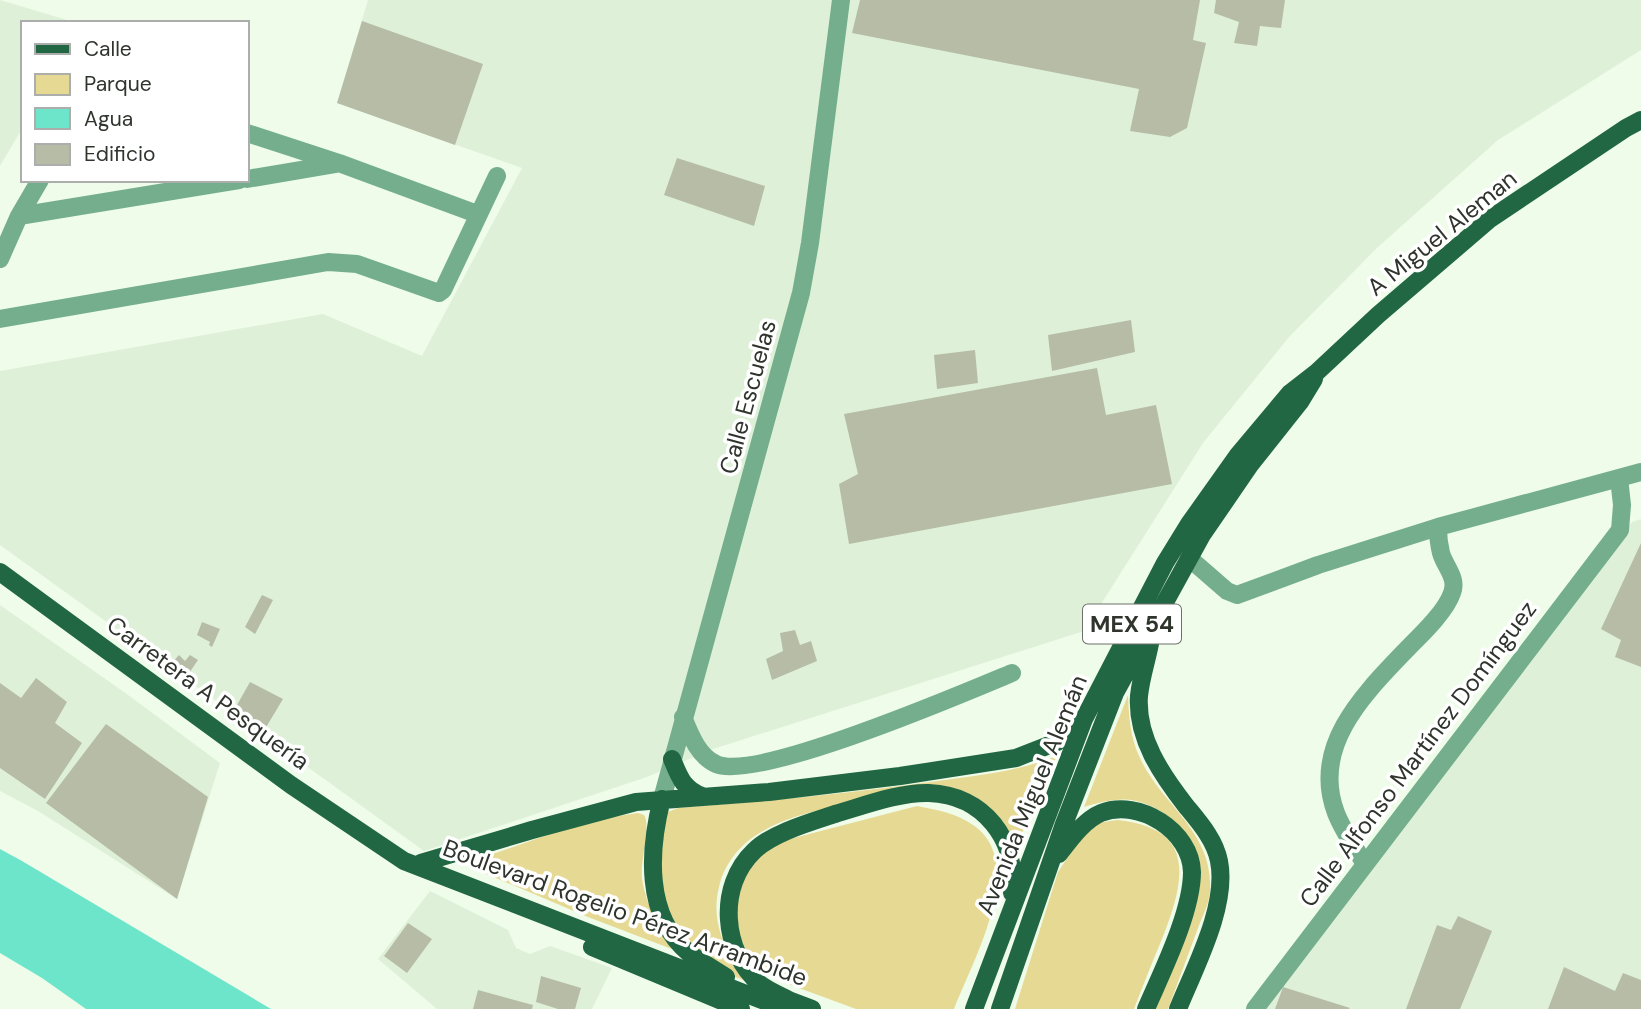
<svg xmlns="http://www.w3.org/2000/svg" width="1641" height="1009" font-family="'DM Sans',sans-serif">
  <style>
    .built { fill: #def1d8 }
    .green { fill: #e6d993 }
    .water { fill: #6de5cb }
    .building { fill: #b7bca7 }
    .lines { fill: none; stroke-linecap: round; stroke-linejoin: round }
    .minor { stroke: #75ae8c; stroke-width: 18 }
    .major { stroke: #226744; stroke-width: 18 }
    .labels { text-anchor: middle; stroke-width: 7; stroke-linejoin: round; paint-order: stroke }
    .shield { fill: #fff; stroke: #6d716c; stroke-width: 2 }
    .shield-label { font-size: 23px; font-weight: bold; fill: #2f342d }
    .street-label { font-size: 24px; fill: #2f342d; stroke: #fff }
  </style>
  <rect width="100%" height="100%" fill="#eefce9"/>
  <path class="built" d="M 0,0 L 77,23 L 23,23 L 23,127 L 0,166 Z
    M 368,0 L 1641,0 L 1641,50 L 1498,140 L 1378,247 L 1289,337 L 1203,443 L 1084,631 L 713,749 L 647,777 L 424,851 L 0,545 L 0,371 L 323,314 L 422,356 L 522,168 L 337,103 Z
    M 1641,519 L 1641,1009 L 1266,1009 L 1632,522 Z
    M 0,605 L 124,692 L 220,763 L 177,899 L 38,811 L 0,791 Z
    M 430,891 L 508,930 L 516,948 L 530,954 L 550,946 L 612,968 L 592,1009 L 437,1009 L 378,959 Z"/>
  <path class="green" d="M 1128,695 C 1129,717 1130,737 1140,758 C 1162,806 1214,831 1210,892 C 1209,904 1202,917 1198,928 C 1188,955 1178,982 1168,1009 L 1156,1009 C 1170,972 1192,926 1199,888 C 1207,847 1174,810 1136,801 C 1118,797 1101,802 1084,807 Z
    M 1057,756 L 1016,846 L 1004,828 L 961,795 C 888,802 740,797 719,887 C 710,923 726,952 746,981 L 733,976 L 702,955 L 673,924 L 658,884 L 662,828 L 668,812 L 678,808 C 762,801 847,794 930,782 C 973,776 1016,772 1057,756 Z
    M 917,806 C 937,810 956,813 973,825 C 1029,863 972,962 954,1009 L 856,1009 L 780,981 L 758,966 L 748,954 L 737,930 L 735,912 L 742,879 L 755,860 L 769,847 L 790,839 Z
    M 638,813 L 644,815 C 651,824 640,862 642,878 C 646,907 660,928 677,951 L 588,917 L 470,867 L 473,861 C 526,843 582,820 638,813 Z
    M 1117,820 C 1199,828 1184,883 1162,939 C 1152,962 1143,986 1134,1009 L 1015,1009 L 1058,872 L 1083,834 L 1098,823 Z"/>
  <path class="water" d="M 0,849 L 22,861 L 271,1009 L 86,1009 L 42,978 L 0,953 Z"/>
  <path class="building" d="M 860,0 L 1200,0 L 1193,40 L 1206,43 L 1187,128 L 1170,137 L 1130,131 L 1139,89 L 852,33 Z
    M 1216,0 L 1285,0 L 1281,28 L 1260,26 L 1257,46 L 1234,43 L 1239,22 L 1214,13 Z
    M 362,21 L 483,64 L 455,145 L 337,103 Z
    M 677,158 L 765,186 L 754,226 L 664,195 Z
    M 1131,320 L 1135,352 L 1052,371 L 1048,335 Z
    M 975,350 L 978,383 L 937,389 L 934,355 Z
    M 1097,368 L 1106,415 L 1156,405 L 1172,484 L 849,544 L 839,484 L 858,474 L 844,414 Z
    M 1641,543 L 1641,667 L 1615,657 L 1621,640 L 1601,629 Z
    M 262,595 L 273,600 L 255,634 L 245,627 Z
    M 202,622 L 220,629 L 212,647 L 209,645 L 210,642 L 197,635 Z
    M 795,630 L 800,645 L 811,641 L 817,661 L 772,680 L 766,659 L 783,651 L 780,633 Z
    M 179,655 L 185,661 L 190,655 L 198,660 L 185,679 L 169,666 Z
    M 36,678 L 67,702 L 55,723 L 82,743 L 45,799 L 0,768 L 0,683 L 21,698 Z
    M 250,682 L 283,699 L 262,734 L 233,712 Z
    M 106,724 L 208,797 L 177,899 L 46,803 Z
    M 1458,916 L 1492,931 L 1460,1009 L 1406,1009 L 1437,925 L 1451,930 Z
    M 408,923 L 432,939 L 407,973 L 384,956 Z
    M 1564,967 L 1615,991 L 1623,973 L 1641,980 L 1641,1009 L 1548,1009 Z
    M 541,976 L 581,988 L 575,1009 L 558,1009 L 536,1002 Z
    M 1283,987 L 1350,1008 L 1349,1009 L 1275,1009 Z
    M 478,990 L 533,1005 L 532,1009 L 473,1009 Z"/>
  <g class="lines">
    <path class="minor" d="M 247,133 L 339,163 L 477,214
      M 247,179 L 336,164
      M 19,216 L 239,180
      M 0,259 L 19,216 L 40,180
      M 0,319 L 328,262 L 357,264 L 439,293 L 443,290 L 497,176
      M 1619,478 L 1641,472
      M 1189,558 L 1227,591 L 1237,595 L 1318,565 L 1438,527
      M 683,717 C 690,734 698,756 716,764 C 756,782 964,693 1012,673
      M 662,799 L 801,293 L 810,243 L 841,0
      M 1255,1009 L 1620,530 L 1622,505 L 1619,478 L 1438,527 C 1438,536 1439,545 1441,553 C 1445,567 1458,578 1452,593 C 1446,611 1422,634 1409,647 C 1366,692 1310,745 1336,813 C 1343,831 1355,848 1365,864"/>
    <path class="major" d="M 0,572 L 291,785 L 404,861 L 785,1009
      M 1151,638 C 1148,657 1141,676 1139,696 C 1136,738 1162,775 1186,806 C 1200,823 1215,840 1219,861 C 1228,906 1195,967 1178,1009
      M 672,759 C 679,776 683,789 702,796
      M 662,799 C 649,849 644,916 689,953 C 701,962 714,969 726,977
      M 1059,854 C 1070,840 1084,820 1101,813 C 1139,798 1191,831 1192,872 C 1192,912 1162,972 1146,1009
      M 421,863 L 532,830 L 636,802 L 769,792 L 900,776 L 1016,758 L 1057,742 L 1081,721
      M 592,947 L 741,1009
      M 783,998 L 812,1009
      M 793,1002 C 782,996 769,991 760,984 C 722,952 717,886 754,851 C 772,833 811,822 835,814 C 863,806 900,792 929,793 C 984,795 1018,840 1012,893
      M 974,1009 L 1084,719 L 1165,563 L 1189,524 L 1238,455 L 1290,393 L 1317,372 L 1378,315 L 1490,219 L 1626,128 L 1641,120
      M 1000,1009 L 1064,824 L 1115,693 L 1202,535 L 1250,465 L 1300,402 L 1314,379"/>
  </g>
  <g class="labels">
    <rect class="shield" x="1083" y="604.5" width="98" height="39" rx="5"/>
    <g class="shield-label">
      <text x="1132" y="632">MEX 54</text>
    </g>
    <g class="street-label">
      <text transform="translate(1442 233) rotate(-39)" y="8">A Miguel Aleman</text>
      <text transform="translate(748 397) rotate(-75)" y="8">Calle Escuelas</text>
      <text transform="translate(208 693) rotate(36)" y="8">Carretera A Pesquería</text>
      <text transform="translate(1418 754) rotate(-53)" y="8">Calle Alfonso Martínez Domínguez</text>
      <text transform="translate(1032 795) rotate(-68)" y="8">Avenida Miguel Alemán</text>
      <text transform="translate(625 913) rotate(20)" y="8">Boulevard Rogelio Pérez Arrambide</text>
    </g>
  </g>
  <rect x="21" y="21" width="228" height="161" fill="#ffffff" stroke="#acaeab" stroke-width="2"/>
  <rect x="35" y="44" width="35" height="10" fill="#226744" stroke="#acaeab" stroke-width="2"/>
  <text x="84" y="56" font-size="21" fill="#2f342d">Calle</text>
  <rect x="35" y="74" width="35" height="21" fill="#e6d993" stroke="#acaeab" stroke-width="2"/>
  <text x="84" y="91" font-size="21" fill="#2f342d">Parque</text>
  <rect x="35" y="108" width="35" height="21" fill="#6de5cb" stroke="#acaeab" stroke-width="2"/>
  <text x="84" y="126" font-size="21" fill="#2f342d">Agua</text>
  <rect x="35" y="144" width="35" height="21" fill="#b7bca7" stroke="#acaeab" stroke-width="2"/>
  <text x="84" y="161" font-size="21" fill="#2f342d">Edificio</text>
</svg>
